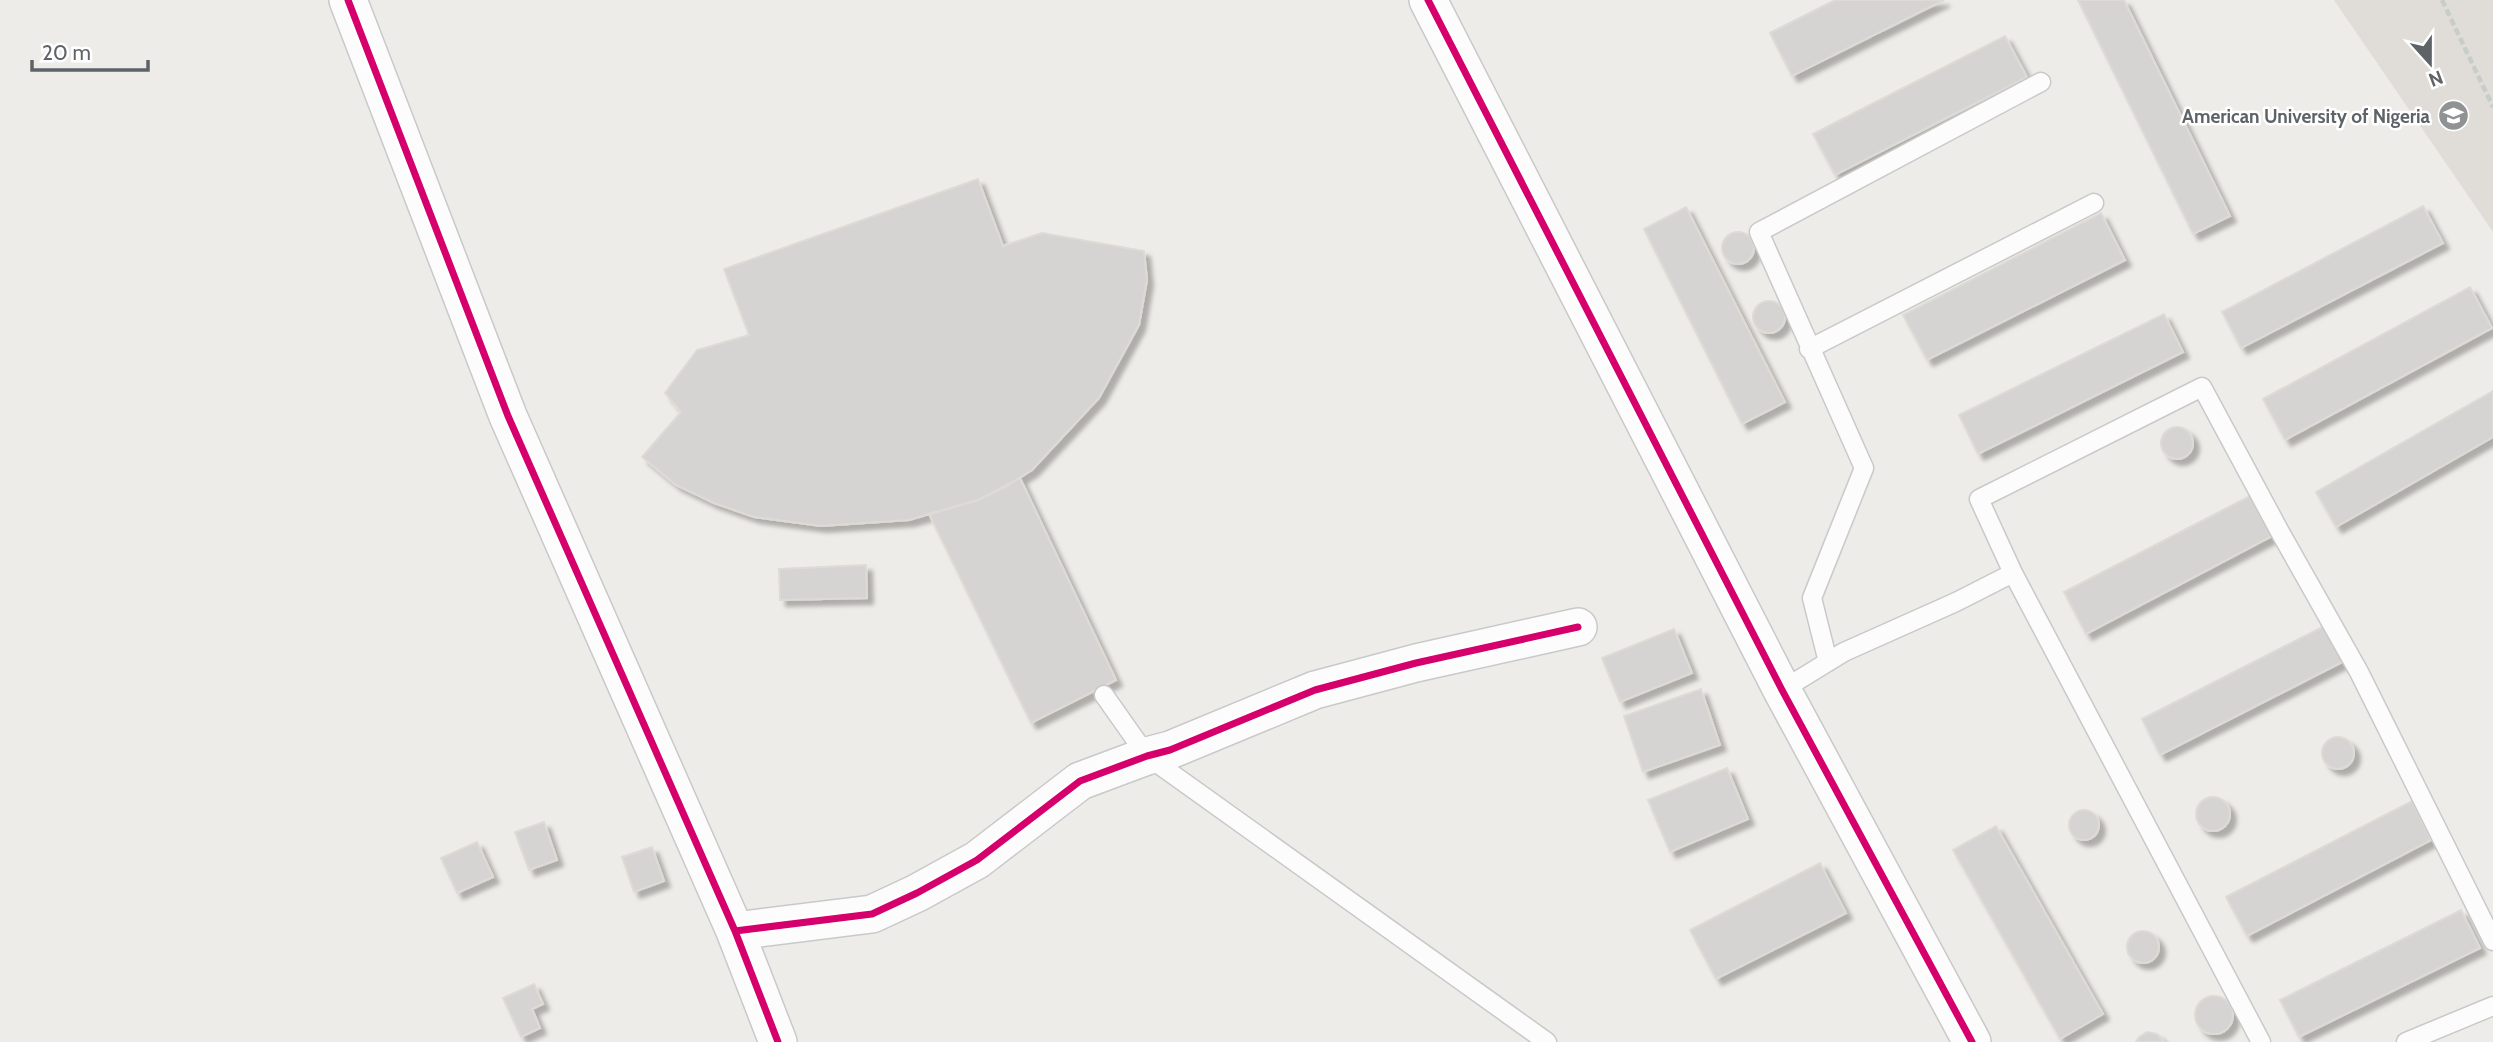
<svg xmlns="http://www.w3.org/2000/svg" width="2493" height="1042" font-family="Cabin,sans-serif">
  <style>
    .education { fill: #e0dcd7 }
    .building { fill: #d6d4d2; stroke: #dedbd7; stroke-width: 2; filter: url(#shadow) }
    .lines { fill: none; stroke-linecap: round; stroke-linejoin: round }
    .service-casing { stroke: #c9c9c9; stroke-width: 21 }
    .minor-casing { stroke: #c9c9c9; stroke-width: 40 }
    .path { stroke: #c7cdc9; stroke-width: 4.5; stroke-dasharray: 7 3.5; stroke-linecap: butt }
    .service { stroke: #fcfcfc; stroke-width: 18 }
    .minor { stroke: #fcfcfc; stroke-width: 37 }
    .cycleway-casing { stroke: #fff; stroke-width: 11 }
    .cycleway { stroke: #d6006c; stroke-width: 7 }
    .labels { text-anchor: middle; stroke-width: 5; stroke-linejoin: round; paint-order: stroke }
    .poi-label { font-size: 19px; font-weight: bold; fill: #5d6367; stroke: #fff; text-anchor: end }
  </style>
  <defs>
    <filter id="shadow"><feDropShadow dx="6" dy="6" stdDeviation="2" flood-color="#0004"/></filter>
  </defs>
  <rect width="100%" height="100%" fill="#eeece8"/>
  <path class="education" d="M 2334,0 L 2493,0 L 2493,232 Z"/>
  <path class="building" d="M 1835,0 L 1944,0 L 1792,76 L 1770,33 Z
    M 2078,0 L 2124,0 L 2230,216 L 2193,234 Z
    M 2005,36 L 2027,77 L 1835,175 L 1813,134 Z
    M 978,179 L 1003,246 L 1042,233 L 1144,251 L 1147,280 L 1139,325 L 1099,398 L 1032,470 L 1005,487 L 978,500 L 909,520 L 821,526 L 754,517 L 714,503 L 676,485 L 642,457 L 681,412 L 665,393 L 697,350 L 749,335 L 724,269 Z
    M 2423,206 L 2443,243 L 2241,348 L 2222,312 Z
    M 1686,207 L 1785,402 L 1742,424 L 1644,229 Z
    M 2101,213 L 2125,260 L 1927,360 L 1903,315 Z
    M1722 248a16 16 0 1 1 32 0a16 16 0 1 1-32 0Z
    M 2470,287 L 2492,328 L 2285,440 L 2263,399 Z
    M1753 317a16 16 0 1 1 32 0a16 16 0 1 1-32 0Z
    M 2164,314 L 2183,352 L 1978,454 L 1959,415 Z
    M 2493,391 L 2493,437 L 2336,527 L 2316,492 Z
    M2161 443a16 16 0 1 1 32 0a16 16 0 1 1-32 0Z
    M 1020,478 L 1116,680 L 1031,723 L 929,514 L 978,500 Z
    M 2250,496 L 2272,536 L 2086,634 L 2064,592 Z
    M 866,565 L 867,598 L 780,600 L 779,569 Z
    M 2330,623 L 2348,659 L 2160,755 L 2142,719 Z
    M 1674,629 L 1692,673 L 1620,702 L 1602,658 Z
    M 1701,689 L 1720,745 L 1643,772 L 1624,716 Z
    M2322 753a16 16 0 1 1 32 0a16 16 0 1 1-32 0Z
    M 1727,768 L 1748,819 L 1670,852 L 1648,800 Z
    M2196 814a17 17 0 1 1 34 0a17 17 0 1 1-34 0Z
    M 2412,801 L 2431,840 L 2247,936 L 2226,897 Z
    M2069 825a15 15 0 1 1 30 0a15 15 0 1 1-30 0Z
    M 544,822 L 557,860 L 529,870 L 515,832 Z
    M 1996,826 L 2103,1014 L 2060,1039 L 1953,850 Z
    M 477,842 L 493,877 L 457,893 L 441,858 Z
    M 652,847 L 664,881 L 634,892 L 622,857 Z
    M 1820,863 L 1846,913 L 1716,979 L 1690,930 Z
    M 2461,910 L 2480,948 L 2299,1037 L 2280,1000 Z
    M2127 947a16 16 0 1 1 32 0a16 16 0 1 1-32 0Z
    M 534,984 L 543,1004 L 532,1009 L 540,1028 L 521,1037 L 503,998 Z
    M2195 1015a19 19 0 1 1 38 0a19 19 0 1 1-38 0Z
    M 2147,1032 L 2157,1034 L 2164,1042 L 2136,1042 L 2139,1037 Z"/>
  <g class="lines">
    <defs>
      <path id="service" d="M 1809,349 L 2094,203
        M 1828,662 L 1812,598 L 1864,468 L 1759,232 L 2041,82
        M 1782,690 L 1844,652 L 1956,602 L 2013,573
        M 1104,695 L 1147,756 L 1547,1042
        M 2261,1042 L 2013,573 L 1979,499 L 2202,387 L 2280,532 L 2359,672 L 2493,941
        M 2406,1042 L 2493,1006"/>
      <path id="minor" d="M 348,0 L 508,416 L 735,931 L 778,1042
        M 1428,0 L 1782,690 L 1972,1042
        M 735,931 L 872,914 L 917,893 L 977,860 L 1080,781 L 1147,756 L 1170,750 L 1315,690 L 1416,663 L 1578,627"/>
    </defs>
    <use href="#service" class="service-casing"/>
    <use href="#minor" class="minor-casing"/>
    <path class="path" d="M 2442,0 L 2493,107"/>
    <use href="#service" class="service"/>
    <use href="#minor" class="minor"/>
    <defs>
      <path id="cycleway" d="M 348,0 L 508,416 L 735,931 L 778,1042
        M 1428,0 L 1782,690 L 1972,1042
        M 735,931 L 872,914 L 917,893 L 977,860 L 1080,781 L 1147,756 L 1170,750 L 1315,690 L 1416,663 L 1578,627"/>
    </defs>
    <use href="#cycleway" class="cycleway-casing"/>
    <use href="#cycleway" class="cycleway"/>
  </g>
  <defs>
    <symbol id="university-disc" viewBox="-11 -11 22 22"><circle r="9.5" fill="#909394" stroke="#fff"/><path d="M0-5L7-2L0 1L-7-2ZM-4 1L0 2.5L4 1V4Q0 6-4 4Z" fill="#fff"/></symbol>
  </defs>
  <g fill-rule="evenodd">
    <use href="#university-disc" x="2436" y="98" width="35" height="35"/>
  </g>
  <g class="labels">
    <g class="poi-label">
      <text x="2430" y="123">American University of Nigeria</text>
    </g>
  </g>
  <g transform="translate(2430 63) rotate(159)" stroke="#ffffff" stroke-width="5" paint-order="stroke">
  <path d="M0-5L12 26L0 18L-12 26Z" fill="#5d6367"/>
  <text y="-10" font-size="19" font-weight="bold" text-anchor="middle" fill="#5d6367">N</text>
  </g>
  <path d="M32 60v10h116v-10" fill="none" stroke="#5d6367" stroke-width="3.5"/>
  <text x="42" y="60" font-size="21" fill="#5d6367" stroke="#ffffff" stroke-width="5" paint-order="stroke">20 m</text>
</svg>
